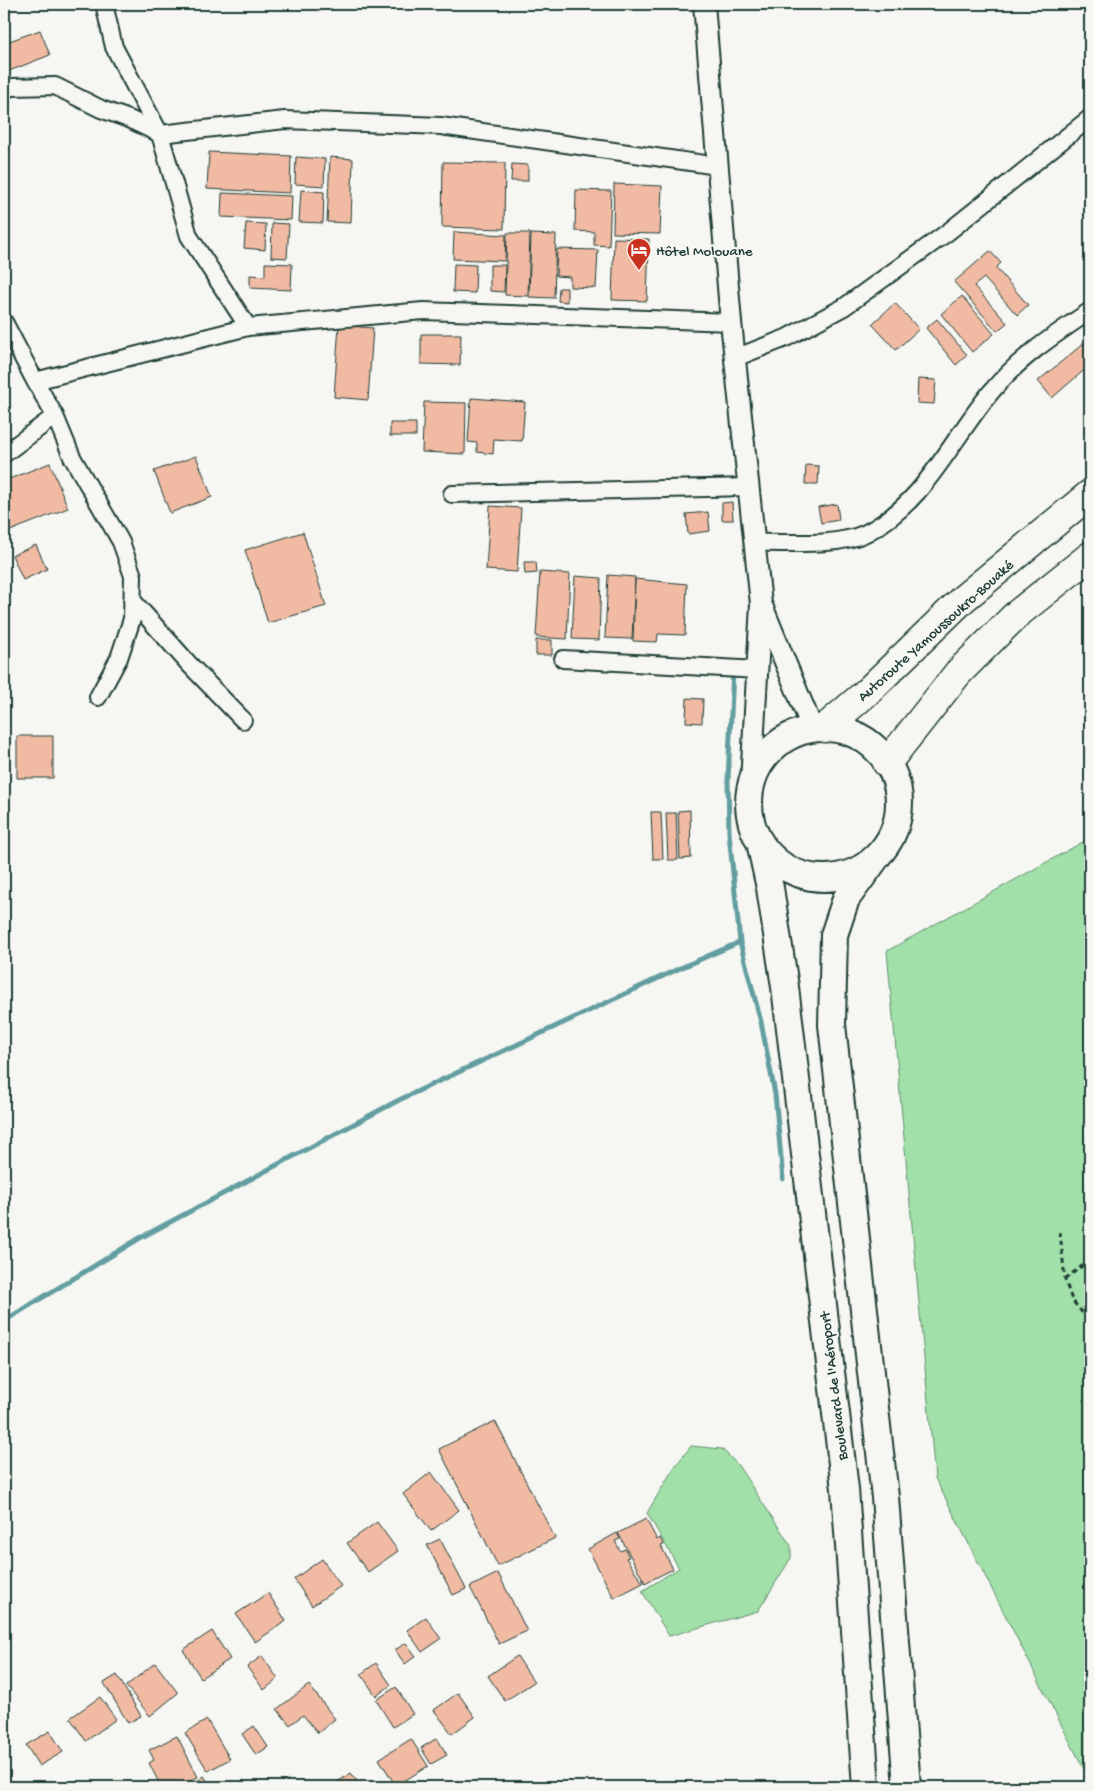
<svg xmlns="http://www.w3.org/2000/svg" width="1094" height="1791" font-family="'Gochi Hand',sans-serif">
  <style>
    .green { fill: #a1e0a8; stroke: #608e6e }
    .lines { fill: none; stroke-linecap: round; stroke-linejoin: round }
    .stream { stroke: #629ea0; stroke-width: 5 }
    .building { fill: #f0baa3; stroke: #1f3d34 }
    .minor-casing { stroke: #1f3d34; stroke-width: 20 }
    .tertiary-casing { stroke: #1f3d34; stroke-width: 24 }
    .trunk-casing { stroke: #1f3d34; stroke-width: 30 }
    .motorway-casing { stroke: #1f3d34; stroke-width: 31 }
    .path { stroke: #1f3d34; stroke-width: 3; stroke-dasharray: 5 4; stroke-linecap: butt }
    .minor { stroke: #f6f6f2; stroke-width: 16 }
    .tertiary { stroke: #f6f6f2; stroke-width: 20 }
    .trunk { stroke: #f6f6f2; stroke-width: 26 }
    .motorway { stroke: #f6f6f2; stroke-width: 28 }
    .labels { text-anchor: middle; stroke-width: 4.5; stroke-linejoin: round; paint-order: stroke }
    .poi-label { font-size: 15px; fill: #1f3d34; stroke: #f6f6f2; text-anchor: start }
    .street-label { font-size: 15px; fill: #1f3d34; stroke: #f6f6f2 }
  </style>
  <rect width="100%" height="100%" fill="#f6f6f2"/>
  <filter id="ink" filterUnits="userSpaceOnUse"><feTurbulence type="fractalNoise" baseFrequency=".02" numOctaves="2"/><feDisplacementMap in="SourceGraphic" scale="10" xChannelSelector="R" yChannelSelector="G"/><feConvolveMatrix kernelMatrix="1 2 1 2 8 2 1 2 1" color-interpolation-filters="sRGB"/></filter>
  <g filter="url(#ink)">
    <path class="green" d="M 1090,838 L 1090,1773 L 1087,1775 L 935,1478 L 887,951 Z
      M 691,1446 L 722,1449 L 737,1464 L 791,1546 L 791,1558 L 758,1611 L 669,1636 L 642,1591 L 679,1568 L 647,1513 L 673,1469 Z"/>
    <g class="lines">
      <path class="stream" d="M 733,670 L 728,780 L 729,833 L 740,942 L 761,1022 L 775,1094 L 783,1179
        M 4,1321 L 140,1238 L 399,1100 L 678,969 L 740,942"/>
    </g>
    <path class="building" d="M 40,30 L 50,55 L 4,73 L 4,43 Z
      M 209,152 L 291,156 L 290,193 L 207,189 Z
      M 296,157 L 325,159 L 324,186 L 295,184 Z
      M 330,157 L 353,159 L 351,223 L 327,222 Z
      M 443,162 L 505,163 L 504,229 L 442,227 Z
      M 512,164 L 528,165 L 528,181 L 511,181 Z
      M 614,184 L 662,186 L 660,234 L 613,233 Z
      M 301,190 L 324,192 L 323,223 L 299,222 Z
      M 576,190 L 611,191 L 609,246 L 594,245 L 594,232 L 575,231 Z
      M 222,193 L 292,196 L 291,220 L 221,217 Z
      M 246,223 L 266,224 L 265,250 L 244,248 Z
      M 272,223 L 289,224 L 287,258 L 271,257 Z
      M 454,232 L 506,235 L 505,261 L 453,259 Z
      M 507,233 L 530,233 L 528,296 L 505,295 Z
      M 531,234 L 556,235 L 554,298 L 529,297 Z
      M 614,238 L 649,239 L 647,301 L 612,300 Z
      M 557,249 L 598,250 L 596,288 L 570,287 L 570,277 L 556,276 Z
      M 990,251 L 1001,263 L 996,268 L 1028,305 L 1017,315 L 984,278 L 974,286 L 1007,323 L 997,331 L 954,282 Z
      M 265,263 L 292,264 L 291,290 L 250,288 L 250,275 L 265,276 Z
      M 454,264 L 476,265 L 475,293 L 453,292 Z
      M 490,265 L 505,265 L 504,292 L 490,291 Z
      M 559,288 L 567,288 L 567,302 L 558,301 Z
      M 962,296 L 994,334 L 972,352 L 941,314 Z
      M 895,303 L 919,329 L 896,350 L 872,324 Z
      M 937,319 L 967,355 L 956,365 L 926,328 Z
      M 339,325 L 373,328 L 368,400 L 334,397 Z
      M 421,334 L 461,334 L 460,365 L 421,364 Z
      M 1084,343 L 1090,351 L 1090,365 L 1052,398 L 1038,381 Z
      M 918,379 L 936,380 L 934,404 L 917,403 Z
      M 471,398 L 525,402 L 522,441 L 494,439 L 493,454 L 477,452 L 477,443 L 468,442 Z
      M 424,402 L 466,403 L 465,454 L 422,452 Z
      M 390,423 L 416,423 L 416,436 L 390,436 Z
      M 196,456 L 212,497 L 170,513 L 154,471 Z
      M 50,463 L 68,508 L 5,533 L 4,481 Z
      M 806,465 L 819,466 L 818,484 L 805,484 Z
      M 732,502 L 733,520 L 722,520 L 722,503 Z
      M 837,504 L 839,520 L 821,523 L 818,507 Z
      M 490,506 L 521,508 L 517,572 L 486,570 Z
      M 708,512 L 710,531 L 688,534 L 686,514 Z
      M 303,532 L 326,606 L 268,623 L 245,550 Z
      M 36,545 L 47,569 L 23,580 L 12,555 Z
      M 524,562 L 536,562 L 537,573 L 525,574 Z
      M 540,572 L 570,574 L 567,639 L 536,637 Z
      M 608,575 L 635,577 L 632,639 L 605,638 Z
      M 575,576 L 601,578 L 599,640 L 572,639 Z
      M 635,579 L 687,584 L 685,635 L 658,634 L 657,642 L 633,641 Z
      M 536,640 L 552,640 L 552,655 L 536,655 Z
      M 687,698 L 703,699 L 702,723 L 686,722 Z
      M 17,736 L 53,736 L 53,778 L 17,778 Z
      M 690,810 L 691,858 L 680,859 L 678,811 Z
      M 651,812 L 661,812 L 663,859 L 653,859 Z
      M 666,813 L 676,813 L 678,860 L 668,860 Z
      M 495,1421 L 555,1538 L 498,1566 L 439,1449 Z
      M 431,1472 L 459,1510 L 431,1531 L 403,1494 Z
      M 646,1519 L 657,1540 L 660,1538 L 664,1545 L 661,1546 L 673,1569 L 645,1583 L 618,1533 Z
      M 377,1522 L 398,1551 L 368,1572 L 347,1543 Z
      M 617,1533 L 620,1539 L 615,1541 L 620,1551 L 625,1549 L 629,1557 L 626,1558 L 643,1583 L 614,1598 L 588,1549 Z
      M 440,1539 L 466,1589 L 453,1595 L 427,1545 Z
      M 322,1559 L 341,1586 L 312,1606 L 294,1579 Z
      M 498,1573 L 527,1631 L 499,1644 L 470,1587 Z
      M 268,1593 L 286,1621 L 255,1642 L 236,1614 Z
      M 426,1617 L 441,1639 L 422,1652 L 407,1630 Z
      M 212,1631 L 230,1659 L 201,1678 L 183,1650 Z
      M 406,1643 L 416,1656 L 405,1664 L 395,1650 Z
      M 262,1656 L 278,1679 L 264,1690 L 247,1667 Z
      M 517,1656 L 534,1682 L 505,1701 L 488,1676 Z
      M 155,1663 L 178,1693 L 150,1716 L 126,1686 Z
      M 376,1663 L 391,1685 L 376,1696 L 361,1674 Z
      M 117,1675 L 141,1716 L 128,1723 L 104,1683 Z
      M 309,1685 L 335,1719 L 318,1733 L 303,1715 L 290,1725 L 277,1709 Z
      M 396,1687 L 413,1714 L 393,1727 L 376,1700 Z
      M 458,1693 L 475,1717 L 452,1734 L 434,1710 Z
      M 100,1697 L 116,1719 L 86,1741 L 70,1718 Z
      M 207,1720 L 230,1759 L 208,1771 L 185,1733 Z
      M 254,1726 L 268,1747 L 256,1755 L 242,1734 Z
      M 50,1731 L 63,1752 L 39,1766 L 26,1745 Z
      M 177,1736 L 198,1777 L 178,1787 L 161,1787 L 149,1763 L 154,1760 L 149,1750 Z
      M 437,1738 L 447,1755 L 431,1764 L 421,1748 Z
      M 411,1739 L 428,1766 L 396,1786 L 379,1759 Z
      M 351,1773 L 361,1787 L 330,1787 Z
      M 204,1776 L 212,1787 L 199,1787 L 196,1782 Z"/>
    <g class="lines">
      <defs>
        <path id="minor" d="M 104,4 L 114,47 L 160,134 L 189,236 L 248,327 L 423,311 L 731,322
          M 4,90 L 11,87 L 55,86 L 101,109 L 129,119 L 160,134 L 285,120 L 441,126 L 718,166
          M 4,322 L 35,381 L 248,327
          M 735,358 L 786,338 L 844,307 L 948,232 L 1090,118
          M 35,381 L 55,416 L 72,457 L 121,542 L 133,576 L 132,619 L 119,658 L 98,697
          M 4,454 L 55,416
          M 452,494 L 750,487
          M 756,543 C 788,542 837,547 866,533 C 925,503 950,441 991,392 C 1019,358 1054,335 1090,311
          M 132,600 L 189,664 L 243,720
          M 563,659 L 758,670"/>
        <path id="tertiary" d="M 704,4 L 731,322 L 761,604 L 751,783
          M 763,608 L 813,730"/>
        <path id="trunk" d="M749 803a75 75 0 1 1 150 0a75 75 0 1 1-150 0Z
          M 760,842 L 770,888 L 785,987 L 845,1489 L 866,1787
          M 879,854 L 846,899 L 834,935 L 832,1025 L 885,1497 L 907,1787"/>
        <path id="motorway" d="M 825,728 L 867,692 L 963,599 L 1090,494
          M 887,763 L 958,673 L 1016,615 L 1090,556"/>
      </defs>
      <use href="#minor" class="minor-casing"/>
      <use href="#tertiary" class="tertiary-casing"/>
      <use href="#trunk" class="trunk-casing"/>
      <use href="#motorway" class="motorway-casing"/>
      <path class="path" d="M 1060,1232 L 1065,1280 L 1072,1300 L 1090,1322
        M 1065,1279 L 1090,1260"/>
      <use href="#minor" class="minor"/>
      <use href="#tertiary" class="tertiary"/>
      <use href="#trunk" class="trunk"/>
      <use href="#motorway" class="motorway"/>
    </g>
  </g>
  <defs>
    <symbol id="hotel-pin" viewBox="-11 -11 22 30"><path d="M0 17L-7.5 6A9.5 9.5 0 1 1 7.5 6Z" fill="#c8321e" stroke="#f6f6f2"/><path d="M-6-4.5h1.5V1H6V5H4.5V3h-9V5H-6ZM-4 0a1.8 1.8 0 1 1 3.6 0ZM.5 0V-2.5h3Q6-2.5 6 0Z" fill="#fff"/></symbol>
  </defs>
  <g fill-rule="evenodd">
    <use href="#hotel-pin" x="625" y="236" width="28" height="38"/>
  </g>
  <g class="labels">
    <g class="poi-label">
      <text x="656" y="255">Hôtel Molouane</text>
    </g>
    <g class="street-label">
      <text transform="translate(935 630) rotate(-42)" y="5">Autoroute Yamoussoukro-Bouaké</text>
      <text transform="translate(833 1386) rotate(-97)" y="5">Boulevard de l'Aéroport</text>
    </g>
  </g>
  <rect width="1094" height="1791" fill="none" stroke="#f6f6f2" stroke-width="20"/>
  <rect x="10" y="10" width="1074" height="1771" fill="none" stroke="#1f3d34" stroke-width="2" filter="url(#ink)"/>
</svg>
